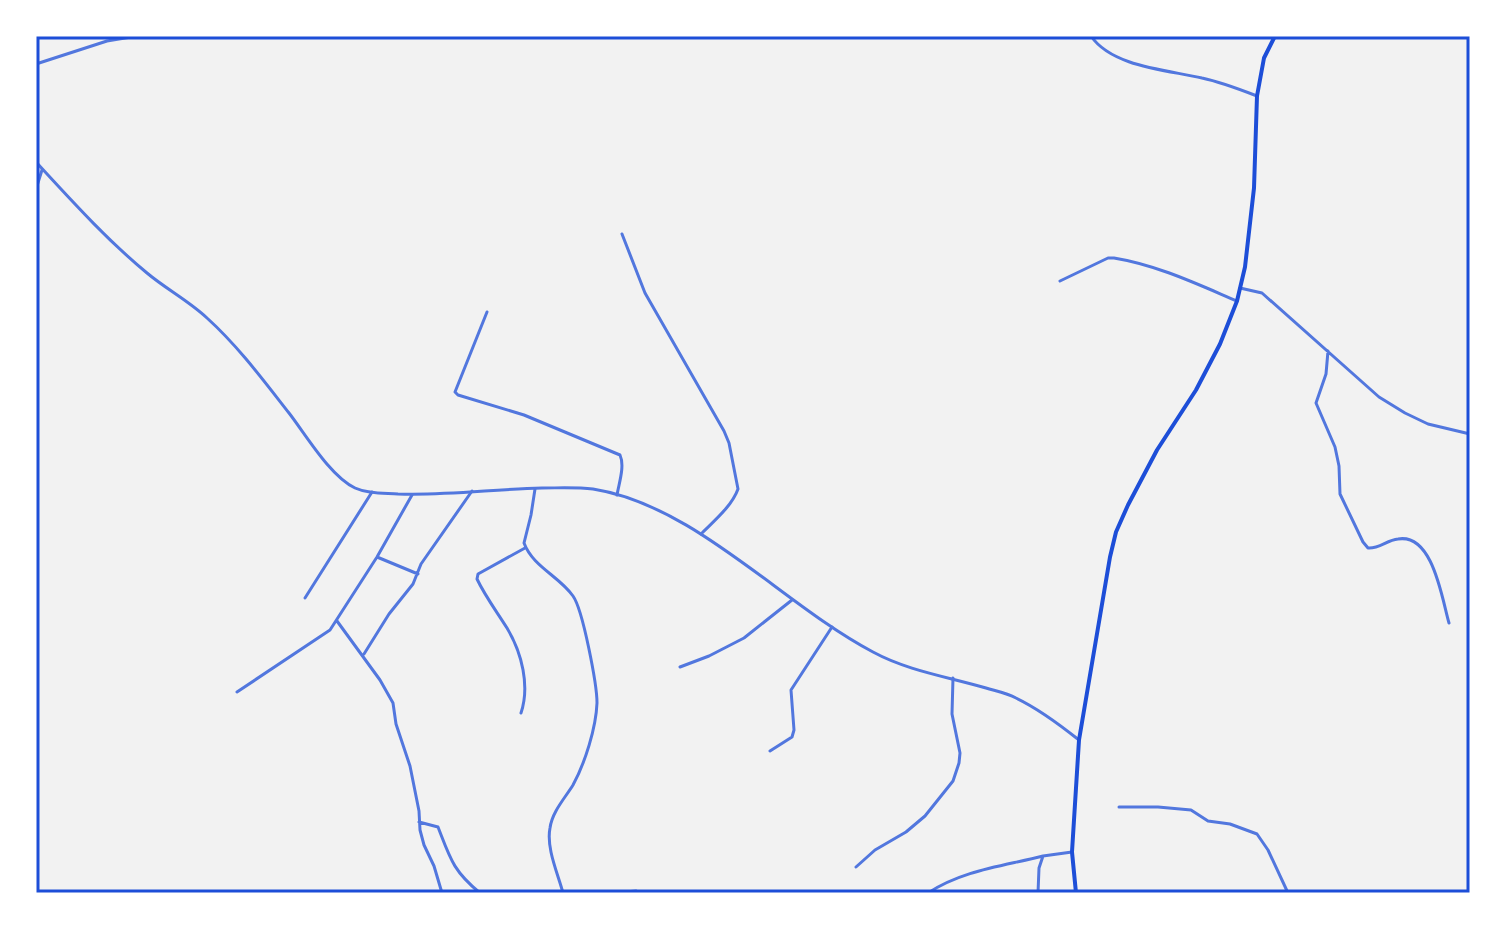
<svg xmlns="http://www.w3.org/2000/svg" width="1506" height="929" font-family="Barlow,sans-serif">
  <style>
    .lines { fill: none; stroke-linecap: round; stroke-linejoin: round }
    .minor { stroke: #5277de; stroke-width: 3 }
    .tertiary { stroke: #5277de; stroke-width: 3 }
    .primary { stroke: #1d4ed8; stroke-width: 4 }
    .neatline { fill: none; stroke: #1d4ed8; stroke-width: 3 }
  </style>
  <rect width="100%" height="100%" fill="#f2f2f2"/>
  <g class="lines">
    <path class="minor" d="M 1091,36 C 1112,67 1168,70 1202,78 C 1221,82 1239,89 1257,96
      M 36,64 L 107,41 L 137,36
      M 36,189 L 42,170
      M 622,234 L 645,293 L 724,431 L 729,443 L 738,489 C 732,506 714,521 701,534
      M 1060,281 L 1108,258 L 1114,258 C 1157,265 1197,284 1237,301
      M 1240,288 L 1262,293 L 1379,397 L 1405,413 L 1428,424 L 1470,434
      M 487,312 L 455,392 L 458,395 L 524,415 L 620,455 C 625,466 619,483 617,495
      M 1328,351 L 1326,374 L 1316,403 L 1335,447 L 1339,466 L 1340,494 L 1363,542 L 1368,548 C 1379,549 1387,540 1398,539 C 1433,533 1442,599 1449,623
      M 535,489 L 531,515 L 524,543 C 533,567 559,576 573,596 C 583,610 597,685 597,703 C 596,728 585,763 573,785 C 565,798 552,812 550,828 C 546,848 558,874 563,893
      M 377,557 L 418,574
      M 305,598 L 372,492
      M 337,621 L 380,680 L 393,703 L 396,724 L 410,766 L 419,811 L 420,830 L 424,845 L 434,866 L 442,893
      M 364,654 L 389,614 L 413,584 L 421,564 L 472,491
      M 680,667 L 709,656 L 744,638 L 792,600
      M 237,692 L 330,630 L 377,557 L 412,495
      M 521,713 C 530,686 522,653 507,628 C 497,612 485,596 477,579 L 478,574 L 525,548
      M 770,751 L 792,737 L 794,730 L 791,690 L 832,627
      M 1119,807 L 1158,807 L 1191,810 L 1208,821 L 1230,824 L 1257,834 L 1268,850 L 1288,893
      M 419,822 L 438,827 C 450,858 453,871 480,893
      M 856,867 L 875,850 L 906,832 L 925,816 L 953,781 L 959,763 L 960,753 L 952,714 L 953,678
      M 615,893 L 636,891
      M 928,893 C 963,870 1004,866 1043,856
      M 1038,893 L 1039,868 L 1043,856 L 1072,852"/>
    <path class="tertiary" d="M 36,162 C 71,200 107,240 147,273 C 166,289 189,301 207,318 C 238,346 264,381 289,413 C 306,435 330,476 355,488 C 368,494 384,493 398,494 C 446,496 494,489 542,488 C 559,488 576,487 593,489 C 695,505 782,604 873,652 C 908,671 949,677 986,688 C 996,691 1007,693 1016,698 C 1039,709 1059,724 1079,740"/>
    <path class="primary" d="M 1076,893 L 1072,852 L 1079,740 L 1110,557 L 1116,532 L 1128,505 L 1157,450 L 1196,390 L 1220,344 L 1237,301 L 1245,267 L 1254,188 L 1257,96 L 1264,58 L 1275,36"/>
  </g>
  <rect width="1506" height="929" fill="none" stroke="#ffffff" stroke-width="76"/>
  <rect x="38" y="38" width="1430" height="853" class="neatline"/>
</svg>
